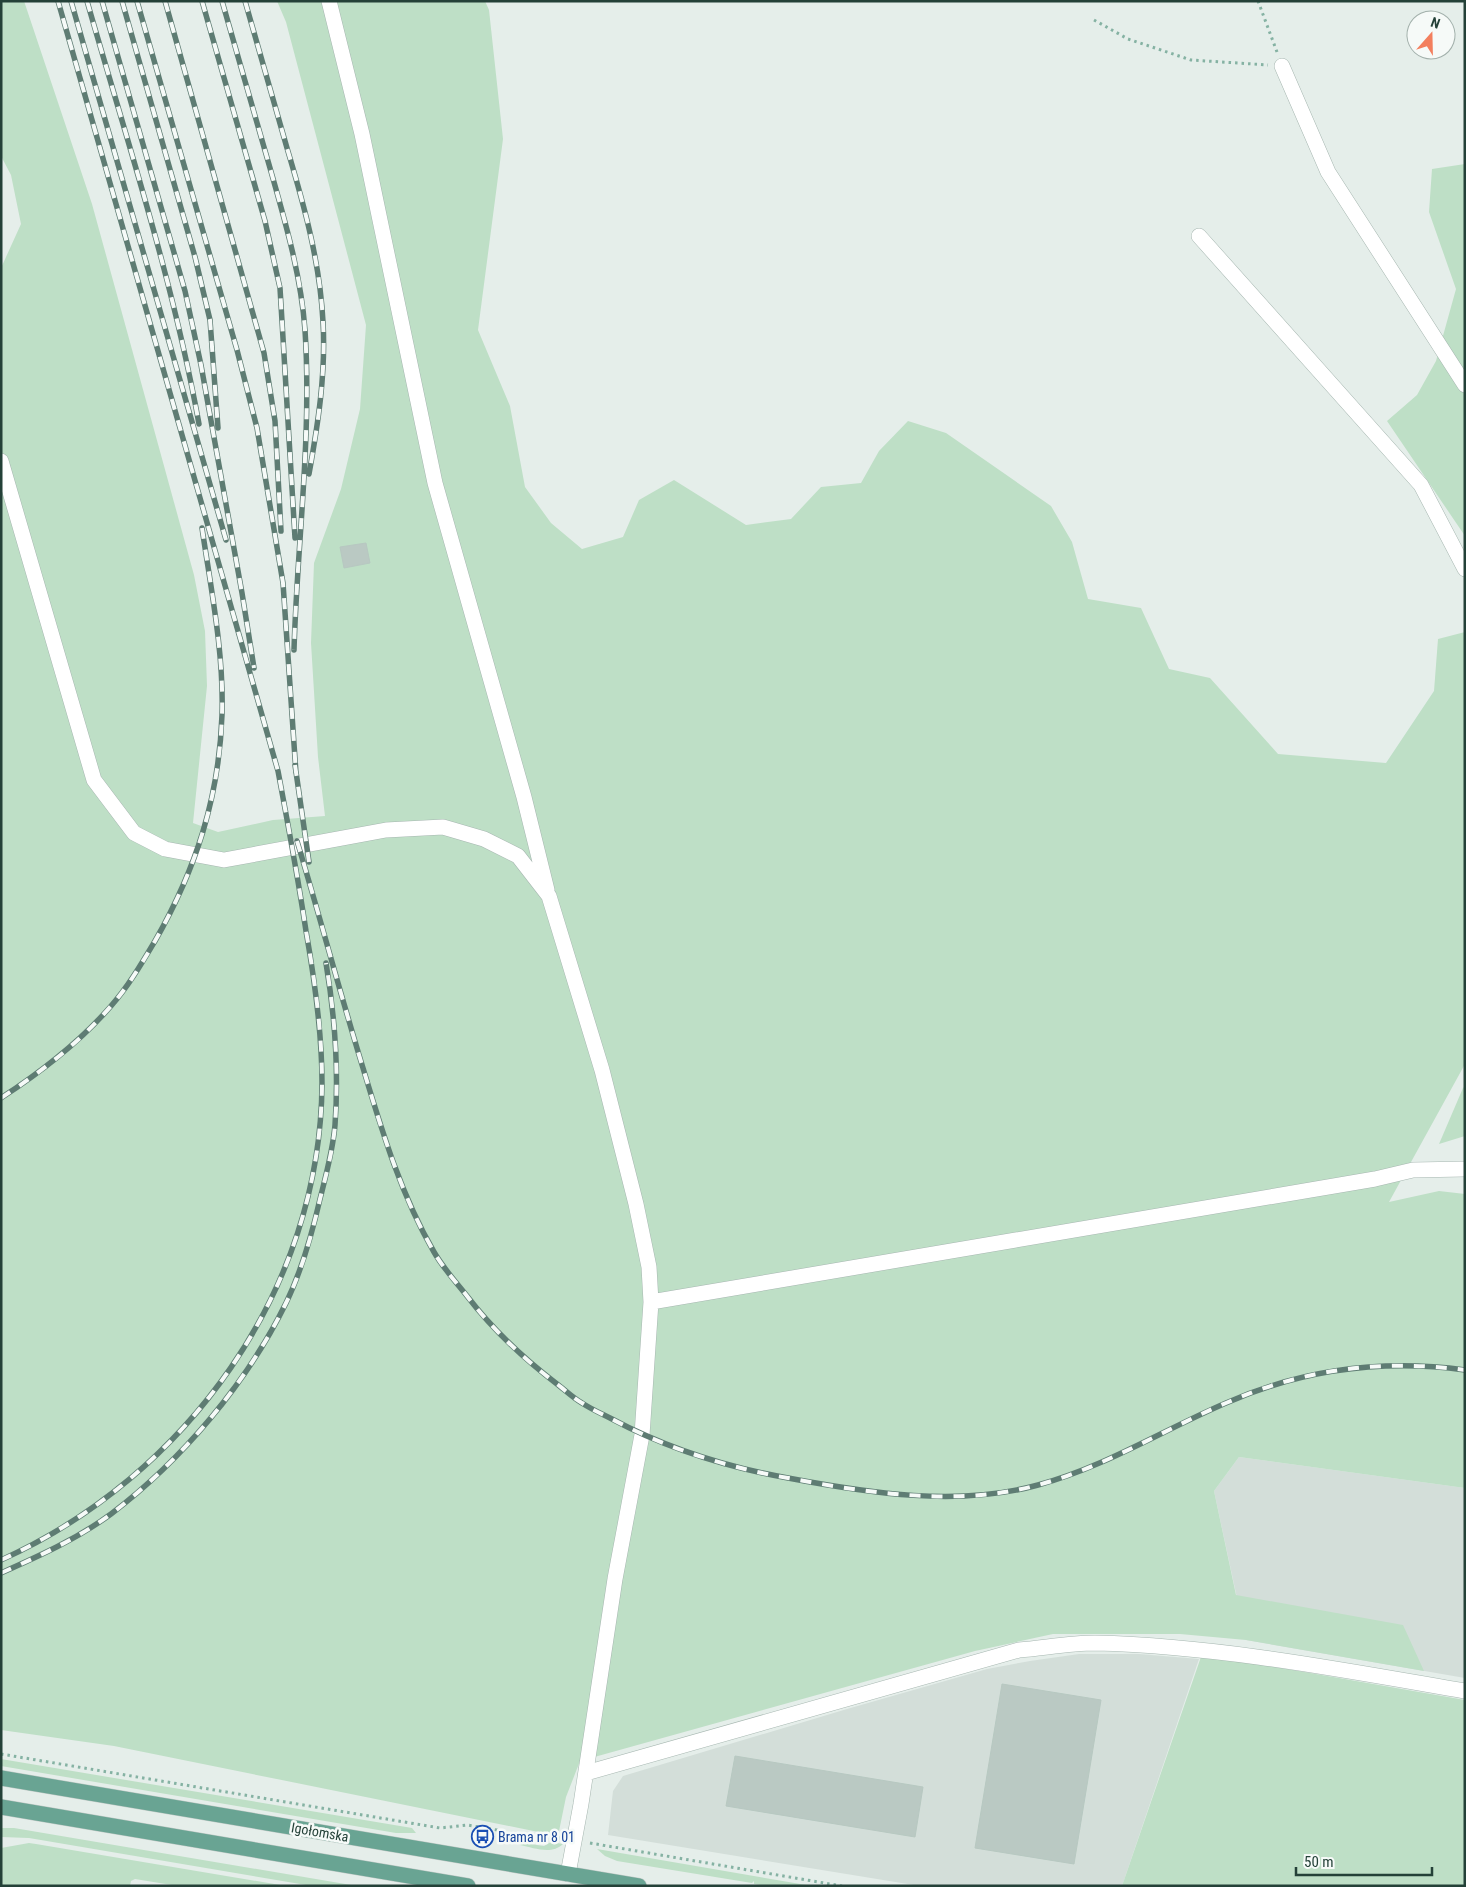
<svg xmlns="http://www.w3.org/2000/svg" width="1466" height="1887" font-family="'Roboto Condensed',sans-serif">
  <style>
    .built { fill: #d3ded9 }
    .green { fill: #bedfc6 }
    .building { fill: #bac9c3; stroke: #b7c8c1 }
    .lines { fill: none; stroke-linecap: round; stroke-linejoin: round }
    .minor-casing { stroke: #a7b7b1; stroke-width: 16 }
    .major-casing { stroke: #c2cac7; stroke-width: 16 }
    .path { stroke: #85b2a3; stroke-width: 3; stroke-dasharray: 2.5 4; stroke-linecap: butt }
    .minor { stroke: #fff; stroke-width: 15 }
    .major { stroke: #69a493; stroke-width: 15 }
    .rail-casing { stroke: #5e7c73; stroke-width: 5.5 }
    .rail { stroke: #f6faf8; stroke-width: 4; stroke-dasharray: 11; stroke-linecap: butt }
    .labels { text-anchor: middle; stroke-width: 5; stroke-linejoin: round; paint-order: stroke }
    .street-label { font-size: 14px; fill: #244138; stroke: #f6faf8 }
    .transit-label { font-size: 14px; fill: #164399; stroke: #f6faf8; text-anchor: start }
  </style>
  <rect width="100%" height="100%" fill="#e5eeea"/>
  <path class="built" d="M 1239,1457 L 1465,1488 L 1465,1678 L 1246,1640 L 1214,1491 Z
    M 1079,1654 L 1139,1654 L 1199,1659 L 1122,1886 L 920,1886 L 608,1835 L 613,1791 L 623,1776 L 847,1709 L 987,1669 L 1030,1661 Z"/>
  <path class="green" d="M 1,1 L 24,1 L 92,204 L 194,575 L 205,631 L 207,686 L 193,823 L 218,832 L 273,820 L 325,816 L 318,757 L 311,643 L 314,563 L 341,489 L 360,409 L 366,325 L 286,22 L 277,1 L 485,1 L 489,10 L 503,139 L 478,330 L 510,406 L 525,487 L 551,523 L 582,549 L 623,537 L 639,500 L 674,480 L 746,525 L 791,519 L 821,487 L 861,483 L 879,451 L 908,421 L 946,433 L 1051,506 L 1072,542 L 1088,599 L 1141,608 L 1169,669 L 1210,678 L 1278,754 L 1386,763 L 1434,691 L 1438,639 L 1465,632 L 1465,1064 L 1389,1202 L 1439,1191 L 1465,1194 L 1465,1488 L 1239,1457 L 1214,1491 L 1236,1595 L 1403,1625 L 1424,1671 L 1246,1640 L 1180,1634 L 1053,1634 L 975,1651 L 580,1761 L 566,1797 L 558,1836 L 114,1746 L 1,1730 L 1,268 L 21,224 L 11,175 L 1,156 Z
    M 1465,164 L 1465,536 L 1387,421 L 1417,395 L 1436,361 L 1456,289 L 1429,212 L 1432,169 Z
    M 1465,1086 L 1465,1136 L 1439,1144 L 1463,1088 Z
    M 1202,1654 L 1465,1700 L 1465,1886 L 1122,1886 Z
    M 1,1759 L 412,1828 L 416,1833 L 396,1833 L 1,1766 Z
    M 1,1828 L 14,1828 L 357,1886 L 312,1886 L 29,1838 L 1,1837 Z
    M 551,1842 L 563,1844 C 552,1855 534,1848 520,1845 L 523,1843 L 544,1846 Z
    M 29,1843 L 36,1844 L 286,1886 L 178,1886 L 135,1879 L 131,1881 L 130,1886 L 1,1886 L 1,1848 Z
    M 597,1849 L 812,1886 L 767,1886 L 754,1884 L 754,1881 L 752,1883 L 617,1861 L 605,1856 Z"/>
  <path class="building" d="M 366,543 L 370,563 L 344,568 L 340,547 Z
    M 1002,1684 L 1101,1700 L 1074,1864 L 975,1848 Z
    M 735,1756 L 923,1787 L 915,1837 L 726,1806 Z"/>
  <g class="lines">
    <defs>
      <path id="minor" d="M 329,1 L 362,134 L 435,483 L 524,797 L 547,890
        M 1282,66 L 1328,172 L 1465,385
        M 1199,236 L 1421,485 L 1465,569
        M 1,461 L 94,780 L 134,833 L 165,849 L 224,860 L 386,830 L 443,827 L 484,839 L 518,856 L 549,896 L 602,1070 L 636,1204 L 649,1267 L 651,1302 L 642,1435 L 615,1579 L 581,1804 L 568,1874
        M 651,1302 L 1375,1179 L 1413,1170 L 1465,1169
        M 586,1773 L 1019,1650 C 1044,1648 1070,1643 1095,1643 C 1219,1646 1343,1670 1465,1691"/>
      <path id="major" d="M 1,1778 L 639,1886
        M 1,1807 L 468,1886"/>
    </defs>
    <use href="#minor" class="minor-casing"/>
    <use href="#major" class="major-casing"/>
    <path class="path" d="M 1258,1 L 1277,52
      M 1094,20 L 1128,39 L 1191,60 L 1268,65
      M 1,1754 L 440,1828 L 467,1825 L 497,1830 L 515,1836 L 542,1840 L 560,1838
      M 590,1843 L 842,1886"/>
    <use href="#minor" class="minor"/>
    <use href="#major" class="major"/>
    <defs>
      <path id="rail" d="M 71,1 L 226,540
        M 87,1 C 127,141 173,280 199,424
        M 102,1 L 185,291 L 201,365 L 242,593 L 254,668
        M 122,1 L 195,257 L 210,320 L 218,428
        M 137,1 L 237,350 L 257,428 L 283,583 L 296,773
        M 165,1 L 264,353 L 275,421 L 281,531
        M 202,1 L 265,221 L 280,288 L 295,538
        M 222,1 C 238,57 254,112 270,168 C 285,221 301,275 305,330 C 312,437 297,544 294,650
        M 245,1 C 259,50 273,99 287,148 C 304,205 320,262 323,322 C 326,373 318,424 309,474
        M 295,765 L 309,862
        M 297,841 C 320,917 340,993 363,1068 C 382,1131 401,1195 434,1252 C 443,1268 456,1282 467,1296 C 493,1330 523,1358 557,1384 C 565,1390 573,1398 582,1403 C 591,1409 600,1413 610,1418 C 666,1448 725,1467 788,1478 C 868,1493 959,1507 1038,1485 C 1105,1467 1163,1430 1226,1403 C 1303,1369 1381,1359 1465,1370
        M 1,1098 C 41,1072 79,1043 111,1006 C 128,987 142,963 155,941 C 196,869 219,798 222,715 C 224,653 211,589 202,528
        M 1,1560 C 187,1476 321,1290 322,1083 C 322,1031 315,982 306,931 C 298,878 288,824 278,771 L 58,1
        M 1,1573 C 39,1556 77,1539 111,1514 C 182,1460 247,1383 286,1303 C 302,1270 312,1234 320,1199 C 326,1175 333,1150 335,1125 C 339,1070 335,1017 326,963"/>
    </defs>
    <use href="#rail" class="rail-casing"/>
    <use href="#rail" class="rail"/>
  </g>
  <defs>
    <symbol id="bus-ring" viewBox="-11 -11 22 22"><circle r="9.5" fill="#f6faf8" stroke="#1a4fb4" stroke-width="1.5"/><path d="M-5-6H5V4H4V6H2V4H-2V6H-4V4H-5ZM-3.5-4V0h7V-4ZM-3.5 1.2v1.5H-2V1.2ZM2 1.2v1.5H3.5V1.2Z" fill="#1a4fb4"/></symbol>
  </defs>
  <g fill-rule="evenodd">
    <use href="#bus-ring" x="470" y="1824" width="25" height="25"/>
  </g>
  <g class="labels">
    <g class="street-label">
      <text transform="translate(320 1832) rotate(10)" y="5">Igołomska</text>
    </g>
    <g class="transit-label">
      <text x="498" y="1842">Brama nr 8 01</text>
    </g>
  </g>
  <rect width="1466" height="1887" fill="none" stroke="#244138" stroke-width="5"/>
  <g transform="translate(1431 35) rotate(20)"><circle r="24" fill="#f6faf8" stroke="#a2b0ab"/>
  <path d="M0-4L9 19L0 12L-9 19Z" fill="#f37f5e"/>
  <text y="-8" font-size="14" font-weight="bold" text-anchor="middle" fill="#244138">N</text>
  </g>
  <path d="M1296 1867v8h136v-8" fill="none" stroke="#244138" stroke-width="2.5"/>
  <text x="1304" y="1867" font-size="15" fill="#244138" stroke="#f6faf8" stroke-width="4" paint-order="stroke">50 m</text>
</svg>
